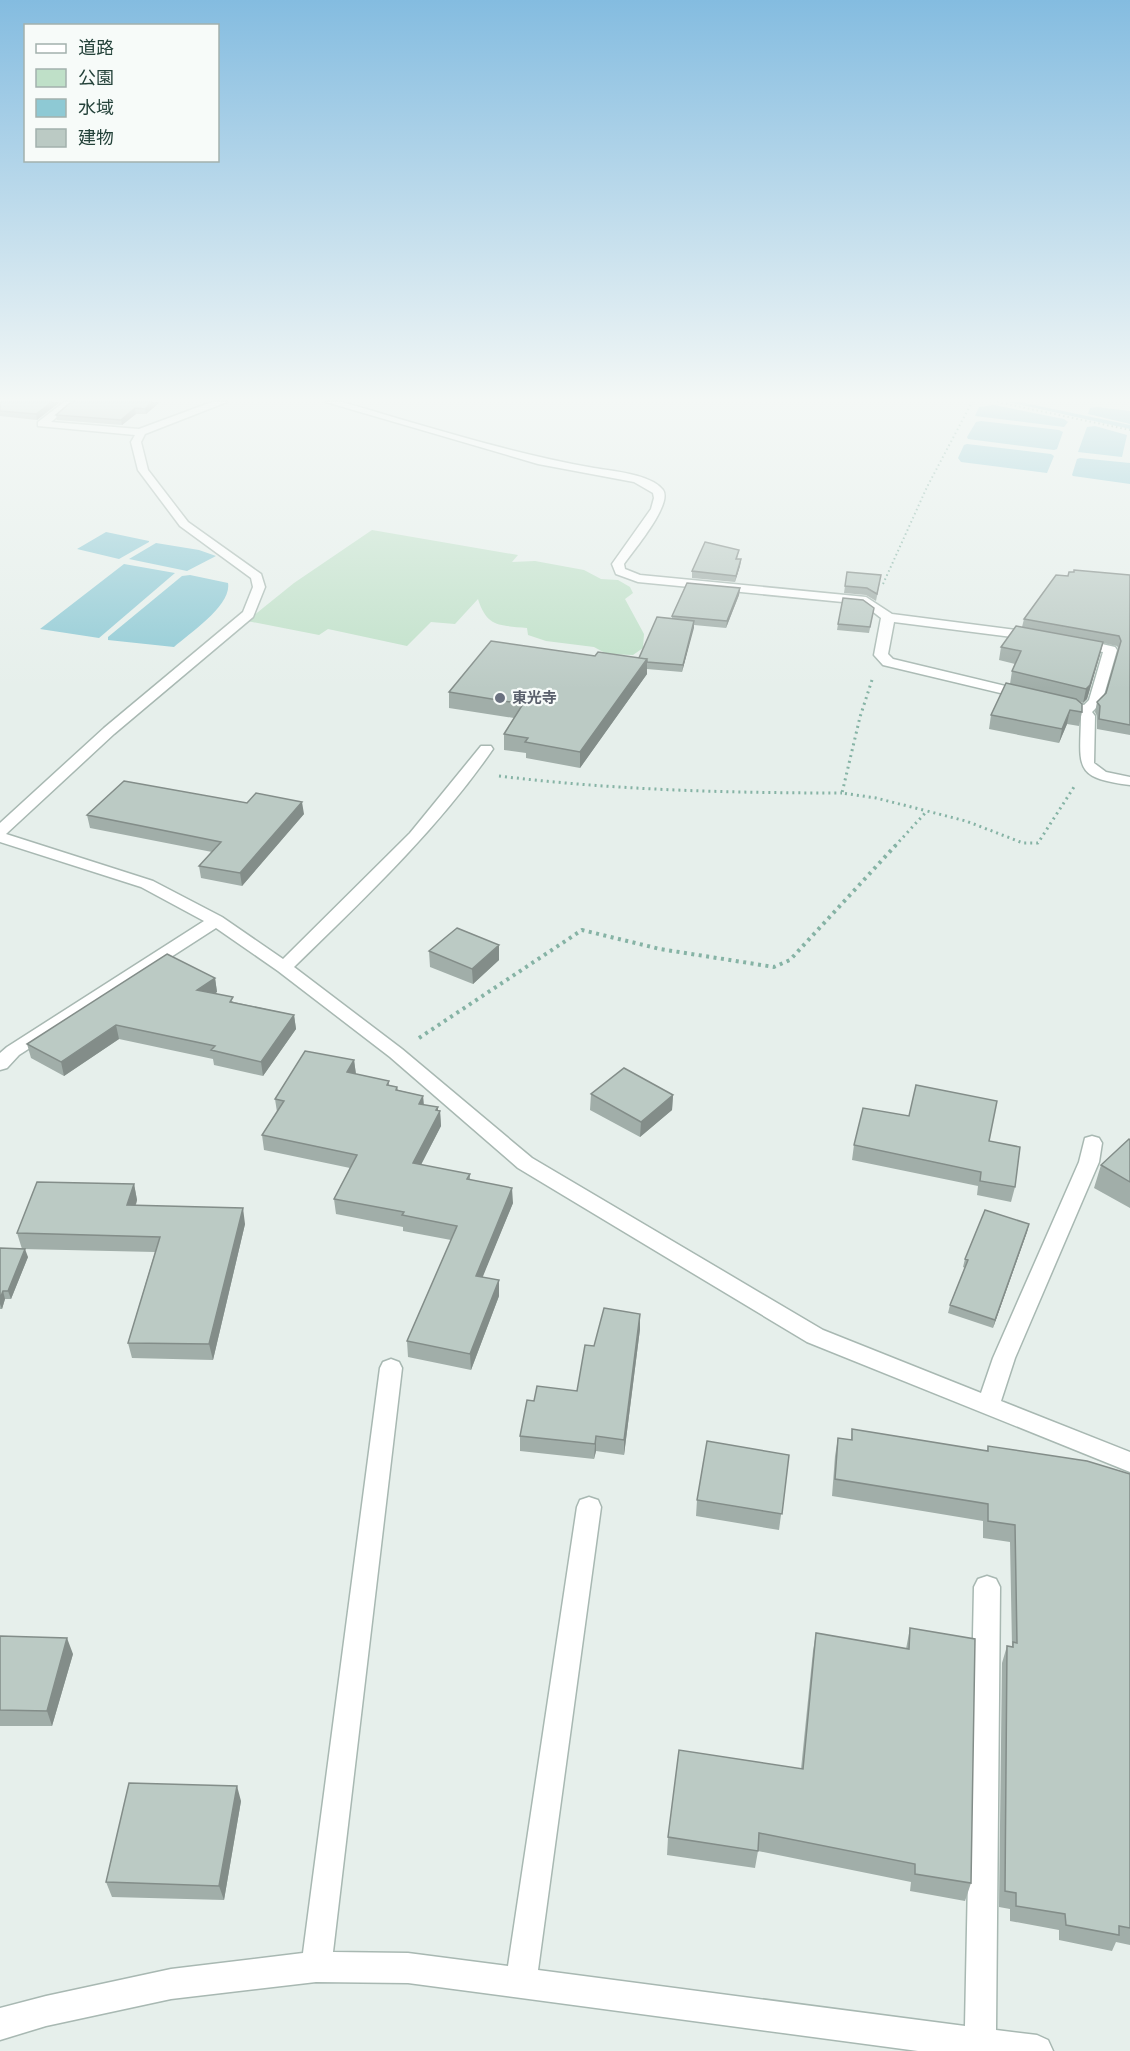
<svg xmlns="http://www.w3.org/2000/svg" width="1130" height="2051" font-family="'Golos Text','Noto Sans JP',sans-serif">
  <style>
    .green { fill: #bfe0c8 }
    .water { fill: #8ec9d4 }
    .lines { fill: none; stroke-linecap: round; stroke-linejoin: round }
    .stream { fill: #8ec9d4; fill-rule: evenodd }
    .minor-casing { stroke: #a8b8b2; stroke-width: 3 }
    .path-far2 { stroke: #86b3a5; stroke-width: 2; stroke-dasharray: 1.5 3; stroke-linecap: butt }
    .path-far1 { stroke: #86b3a5; stroke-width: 3; stroke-dasharray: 2 4; stroke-linecap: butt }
    .path { stroke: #86b3a5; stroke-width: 4; stroke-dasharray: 3 4.5; stroke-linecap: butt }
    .minor { fill: #fff; fill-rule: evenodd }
    .wall { fill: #a1aea9 }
    .shaded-wall { fill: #838d89 }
    .building { fill: #bbcac4; stroke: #838d89; stroke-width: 1.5 }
    .worship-dot { fill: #6b7280; stroke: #f7fbf9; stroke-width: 2 }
    .labels { text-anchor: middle; stroke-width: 4.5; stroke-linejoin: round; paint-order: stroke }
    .far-worship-label { font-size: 15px; font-weight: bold; fill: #5b616d; stroke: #f7fbf9; text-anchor: start }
  </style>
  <rect width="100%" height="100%" fill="#e6efeb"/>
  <path class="green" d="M 372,530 L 518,555 L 512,562 L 535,561 L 584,570 L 601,579 L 618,580 L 630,587 L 633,593 L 625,599 L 644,634 L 643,648 L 633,655 L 607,654 L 594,647 L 546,641 L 528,635 L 527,628 C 500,625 487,628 478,599 L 455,624 L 431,622 L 407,646 L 328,629 L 319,635 L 247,621 L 294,583 Z"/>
  <path class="water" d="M 994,405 L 1064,419 L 1068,422 L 1064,427 L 975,416 L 979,407 Z
    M 1097,407 L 1130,411 L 1130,424 L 1088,414 L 1090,408 Z
    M 981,421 L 1059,430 L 1063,432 L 1057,449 L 1054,450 L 968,439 L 967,437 L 976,422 Z
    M 1095,426 L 1127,435 L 1122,457 L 1078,452 L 1087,427 Z
    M 967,444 L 1051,454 L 1054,456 L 1047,473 L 961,462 L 958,458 L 964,445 Z
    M 1080,458 L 1130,463 L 1130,484 L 1073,476 L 1072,475 L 1077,459 Z
    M 106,532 L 149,541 L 149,542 L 119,559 L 77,549 Z
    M 156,543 L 199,550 L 216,556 L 187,571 L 129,559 Z
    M 124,564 L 175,573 L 99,638 L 40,629 Z
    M 190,575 L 228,583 C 232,605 190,633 174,647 L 108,640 L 108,637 L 182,576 Z"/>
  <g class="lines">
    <path class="stream" d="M 1008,402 L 1020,402 L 1130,425 L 1130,429 Z"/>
    <defs>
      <path id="minor" d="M 64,402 L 75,402 L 51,422 L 139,429 L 212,402 L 227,402 L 145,434 L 141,442 L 148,470 L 188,522 L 261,574 L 265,587 L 253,617 L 114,734 L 6,834 L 153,881 L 222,917 L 283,959 L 410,833 L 481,746 L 491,746 L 493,749 C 437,830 365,898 294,967 L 402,1049 L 532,1158 L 823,1330 L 981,1393 L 993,1358 L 1079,1162 L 1085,1138 L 1092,1136 L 1099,1138 L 1102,1143 L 1099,1162 L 1015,1358 L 1001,1401 L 1130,1452 L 1130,1472 L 807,1342 L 518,1168 L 390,1057 L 278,971 L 216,928 L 19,1055 L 7,1068 L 0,1070 L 0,1053 L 7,1047 L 204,921 L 141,887 L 0,842 L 0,823 L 104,728 L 243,612 L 253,587 L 251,578 L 180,526 L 138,470 L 131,442 L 135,435 L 38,426 L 38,422 Z
        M 326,402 L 342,402 C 425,426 509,453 594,468 C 612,471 651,474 663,490 C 673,504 633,551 624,564 L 625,569 L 640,575 L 866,597 L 892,614 L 1040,633 L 1041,636 L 1035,640 L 894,622 L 888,654 L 893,659 L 1030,692 L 1032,695 L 1025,699 L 883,665 L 874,655 L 881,618 L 863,604 L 638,582 L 616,574 L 612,564 L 651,509 L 654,498 L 653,493 L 634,482 L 538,464 Z
        M 1080,639 L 1115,647 L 1117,650 L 1102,702 L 1092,712 L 1095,716 L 1094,763 L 1106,772 L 1130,777 L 1130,785 C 1073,778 1080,767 1081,717 L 1074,711 L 1053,706 L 1051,703 L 1058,699 L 1084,705 L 1089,700 L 1103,652 L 1075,646 L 1074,643 L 1075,640 Z
        M 391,1359 L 399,1362 L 402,1368 L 333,1952 L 408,1953 L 508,1966 L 577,1507 L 580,1500 L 589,1497 L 598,1500 L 601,1507 L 538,1970 L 965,2026 L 974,1587 L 978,1579 L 987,1576 L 996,1579 L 1000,1587 L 996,2030 L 1037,2035 L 1048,2040 L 1053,2051 L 918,2051 L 408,1983 L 316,1982 L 171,1999 L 46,2026 L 0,2040 L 0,2008 L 46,1996 L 171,1969 L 303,1953 L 380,1368 L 383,1362 Z"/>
    </defs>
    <use href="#minor" class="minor-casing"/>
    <path class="path-far2" d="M 997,402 L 1130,430
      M 883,584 L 927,487 L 972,402"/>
    <path class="path-far1" d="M 872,680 L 860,717 L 842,793 L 876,798 L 927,811
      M 499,776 C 613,790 727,793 842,793
      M 895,846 L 927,811 L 966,821 L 1023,843 L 1038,843 L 1074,787"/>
    <path class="path" d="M 419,1038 L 582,930 L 660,949 L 774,967 L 790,960 L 896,845"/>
    <use href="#minor" class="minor"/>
  </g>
  <path class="wall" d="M 0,402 L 60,402 L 37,420 L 0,416 Z
    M 71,402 L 160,402 L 146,414 L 136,414 L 122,425 L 57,420 L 56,415 Z
    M 739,550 L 737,559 L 741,559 L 740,566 L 735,582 L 692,578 L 692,571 Z
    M 847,572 L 880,581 L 876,601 L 866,595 L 844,593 Z
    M 1130,575 L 1130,735 L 1097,729 L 1097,716 L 1095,712 L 1097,702 L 1106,693 L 1119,650 L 1117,646 L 1103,643 L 1087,699 L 1083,703 L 1078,701 L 1082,712 L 1079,726 L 1067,724 L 1059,743 L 989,729 L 991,715 L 1010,684 L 1012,671 L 1015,664 L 999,660 L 1001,647 L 1022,627 L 1024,619 L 1068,576 Z
    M 740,588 L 739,595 L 726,628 L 694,625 L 682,672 L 647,669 L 647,674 L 580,768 L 526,758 L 526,753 L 504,750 L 504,734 L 514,718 L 449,708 L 449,692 L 595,656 L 639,658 L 672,619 L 672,616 Z
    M 874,608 L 869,633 L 837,630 L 838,624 Z
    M 304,814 L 242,886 L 201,878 L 199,866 L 212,852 L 90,828 L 87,815 Z
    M 429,951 L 499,960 L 473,984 L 430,967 Z
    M 215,978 L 217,992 L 215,993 L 234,1002 L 294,1015 L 296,1029 L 263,1076 L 214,1065 L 213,1059 L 119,1039 L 64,1076 L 31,1058 L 27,1044 Z
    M 354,1060 L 356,1074 L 389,1081 L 389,1085 L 397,1087 L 398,1090 L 423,1096 L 424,1105 L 438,1107 L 438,1110 L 440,1111 L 441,1126 L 421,1165 L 470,1174 L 470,1180 L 513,1203 L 482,1277 L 499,1296 L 471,1370 L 408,1357 L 407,1341 L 451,1240 L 403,1231 L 403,1227 L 336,1214 L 334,1199 L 350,1168 L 264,1150 L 262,1135 L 277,1112 L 275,1099 Z
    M 591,1094 L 673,1095 L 672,1110 L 640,1137 L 590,1110 Z
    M 909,1116 L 989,1141 L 1015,1187 L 1011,1202 L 977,1195 L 978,1186 L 852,1160 L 854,1145 Z
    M 1130,1140 L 1130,1208 L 1094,1188 L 1101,1165 Z
    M 134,1184 L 137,1200 L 136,1205 L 245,1224 L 213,1360 L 132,1358 L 128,1343 L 155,1252 L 22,1249 L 17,1233 Z
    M 1029,1224 L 1027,1232 L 993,1328 L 948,1313 L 950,1305 L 965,1268 L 963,1267 L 965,1259 Z
    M 0,1248 L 28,1257 L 11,1299 L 5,1299 L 2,1309 L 0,1309 Z
    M 640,1314 L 640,1329 L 624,1455 L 596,1451 L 594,1459 L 520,1451 L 520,1436 L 534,1401 L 577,1391 L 594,1346 Z
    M 852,1429 L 987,1451 L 988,1446 L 1130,1474 L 1130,1945 L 1116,1942 L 1112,1951 L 1059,1940 L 1059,1930 L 1010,1921 L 1010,1909 L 999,1907 L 1002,1663 L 1007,1646 L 1012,1646 L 1010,1542 L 983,1538 L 983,1521 L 832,1496 L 835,1456 L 838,1438 L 851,1440 Z
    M 789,1455 L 779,1530 L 696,1516 L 697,1500 Z
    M 910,1628 L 971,1883 L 965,1901 L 910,1891 L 911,1882 L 758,1851 L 755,1868 L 667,1855 L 668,1837 L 801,1769 L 813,1651 L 816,1633 L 906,1649 Z
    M 0,1636 L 73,1654 L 52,1726 L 0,1726 Z
    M 241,1801 L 224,1900 L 112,1897 L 106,1882 Z"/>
  <path class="shaded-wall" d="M 52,402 L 60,402 L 37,420 L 36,414 Z
    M 152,402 L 160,402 L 146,414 L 145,409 Z
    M 135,408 L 136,414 L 122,425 L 121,420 Z
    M 741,559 L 740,566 L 735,582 L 736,576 Z
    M 740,588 L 739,595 L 726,628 L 727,621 Z
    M 694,621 L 694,628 L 682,672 L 683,665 Z
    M 1103,642 L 1100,655 L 1087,699 L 1083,703 L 1086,689 Z
    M 647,659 L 647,674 L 580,768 L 580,752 Z
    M 1070,710 L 1067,724 L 1059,743 L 1062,729 Z
    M 302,802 L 304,814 L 242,886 L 240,873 Z
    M 499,945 L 499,960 L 473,984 L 472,969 Z
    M 215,978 L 217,992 L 200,1004 L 197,990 Z
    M 294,1015 L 296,1029 L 263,1076 L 261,1062 Z
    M 116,1025 L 119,1039 L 64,1076 L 61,1062 Z
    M 354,1060 L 356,1075 L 347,1072 Z
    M 673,1095 L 672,1110 L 640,1137 L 641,1122 Z
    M 423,1096 L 424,1111 L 419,1104 Z
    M 438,1107 L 438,1115 L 440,1111 L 441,1126 L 414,1178 L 413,1163 Z
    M 134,1184 L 137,1200 L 131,1220 L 127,1205 Z
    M 512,1188 L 513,1203 L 477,1291 L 476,1276 Z
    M 243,1208 L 245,1224 L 213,1360 L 209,1344 Z
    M 1029,1224 L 1027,1232 L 993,1328 L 995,1320 Z
    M 25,1249 L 28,1257 L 11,1299 L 8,1291 Z
    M 499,1280 L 499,1296 L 471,1370 L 470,1354 Z
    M 3,1291 L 5,1299 L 2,1309 L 0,1304 L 0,1299 Z
    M 640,1314 L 640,1329 L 624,1455 L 624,1440 Z
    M 596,1436 L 596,1451 L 594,1459 L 595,1444 Z
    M 67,1638 L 73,1654 L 52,1726 L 47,1711 Z
    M 237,1786 L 241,1801 L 224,1900 L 219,1886 Z"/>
  <path class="building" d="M 0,402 L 52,402 L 36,414 L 0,411 Z
    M 71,402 L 152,402 L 145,409 L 135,408 L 121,420 L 56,415 Z
    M 705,542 L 739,550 L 736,559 L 741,559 L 736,576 L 692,571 Z
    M 1074,570 L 1130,575 L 1130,725 L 1099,719 L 1100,706 L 1097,702 L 1106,693 L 1121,641 L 1119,636 L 1024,619 L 1056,575 L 1068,576 L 1069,572 L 1074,572 Z
    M 847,572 L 881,575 L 877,594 L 867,588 L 845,586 Z
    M 687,583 L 740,588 L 727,621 L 672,616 Z
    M 843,598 L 863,600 L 874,608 L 870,627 L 838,624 Z
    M 657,617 L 694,621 L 683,665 L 647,662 L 647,659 L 639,658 Z
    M 1016,626 L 1103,642 L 1090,685 L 1086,689 L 1012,671 L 1021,651 L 1001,647 Z
    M 491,641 L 595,656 L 598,652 L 647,659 L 580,752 L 525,742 L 528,738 L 504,734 L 523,704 L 449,692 Z
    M 1006,683 L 1076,699 L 1082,704 L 1082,712 L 1070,710 L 1062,729 L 991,715 Z
    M 124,781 L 247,803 L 256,793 L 302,802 L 240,873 L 199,866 L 221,842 L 87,815 Z
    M 457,928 L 499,945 L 472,969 L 429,951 Z
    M 167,954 L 215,978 L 197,990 L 233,997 L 230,1002 L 294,1015 L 261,1062 L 211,1050 L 215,1046 L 116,1025 L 61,1062 L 27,1044 Z
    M 305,1051 L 354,1060 L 347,1072 L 389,1081 L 387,1085 L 397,1087 L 396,1090 L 423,1096 L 419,1104 L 438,1107 L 436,1110 L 440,1111 L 413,1163 L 470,1174 L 467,1179 L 512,1188 L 476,1276 L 499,1280 L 470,1354 L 407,1341 L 457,1226 L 402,1215 L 404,1212 L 334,1199 L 357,1155 L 262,1135 L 284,1101 L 275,1099 Z
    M 624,1068 L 673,1095 L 641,1122 L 591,1094 Z
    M 916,1085 L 997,1101 L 989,1141 L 1020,1147 L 1015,1187 L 980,1181 L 981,1172 L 854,1145 L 863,1108 L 909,1116 Z
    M 1129,1139 L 1130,1140 L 1130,1182 L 1101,1165 Z
    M 37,1182 L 134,1184 L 127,1205 L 243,1208 L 209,1344 L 128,1343 L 160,1237 L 17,1233 Z
    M 985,1210 L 1029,1224 L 995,1320 L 950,1305 L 968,1260 L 965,1259 Z
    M 0,1248 L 25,1249 L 8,1291 L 3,1291 L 0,1299 Z
    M 604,1308 L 640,1314 L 624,1440 L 596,1436 L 595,1444 L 520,1436 L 527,1400 L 534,1401 L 537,1386 L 577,1391 L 585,1345 L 594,1346 Z
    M 852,1429 L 988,1451 L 988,1446 L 1087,1461 L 1130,1474 L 1130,1928 L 1119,1926 L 1119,1935 L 1066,1925 L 1065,1914 L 1016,1906 L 1016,1893 L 1005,1891 L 1007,1646 L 1013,1647 L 1013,1642 L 1017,1643 L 1015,1525 L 988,1521 L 988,1504 L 835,1479 L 838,1438 L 852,1440 Z
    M 707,1441 L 789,1455 L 782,1514 L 697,1500 Z
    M 910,1628 L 975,1639 L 971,1883 L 915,1874 L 915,1864 L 759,1833 L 758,1851 L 668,1837 L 679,1750 L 803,1769 L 816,1633 L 909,1649 Z
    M 0,1636 L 67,1638 L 47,1711 L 0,1710 Z
    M 129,1783 L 237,1786 L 219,1886 L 106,1882 Z"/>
  <linearGradient id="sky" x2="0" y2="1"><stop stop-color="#84bce0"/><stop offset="0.58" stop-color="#f4f8f6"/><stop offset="1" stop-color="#f4f8f6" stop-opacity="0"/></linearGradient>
  <rect width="1130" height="689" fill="url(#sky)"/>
  <circle class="worship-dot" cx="500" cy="698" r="6"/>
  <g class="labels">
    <g class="far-worship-label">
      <text x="512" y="703">東光寺</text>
    </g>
  </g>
  <rect x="24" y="24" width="195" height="138" fill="#f7fbf9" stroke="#a3b1ad" stroke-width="1.5"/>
  <rect x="36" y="44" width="30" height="9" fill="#ffffff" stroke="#a3b1ad" stroke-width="1.5"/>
  <text x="78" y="54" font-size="18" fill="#24423a">道路</text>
  <rect x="36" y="69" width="30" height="18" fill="#bfe0c8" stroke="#a3b1ad" stroke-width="1.5"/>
  <text x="78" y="84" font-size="18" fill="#24423a">公園</text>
  <rect x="36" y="99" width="30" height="18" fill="#8ec9d4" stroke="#a3b1ad" stroke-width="1.5"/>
  <text x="78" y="114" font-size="18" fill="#24423a">水域</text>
  <rect x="36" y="129" width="30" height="18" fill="#bbcac4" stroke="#a3b1ad" stroke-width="1.5"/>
  <text x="78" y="144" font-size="18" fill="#24423a">建物</text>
</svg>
